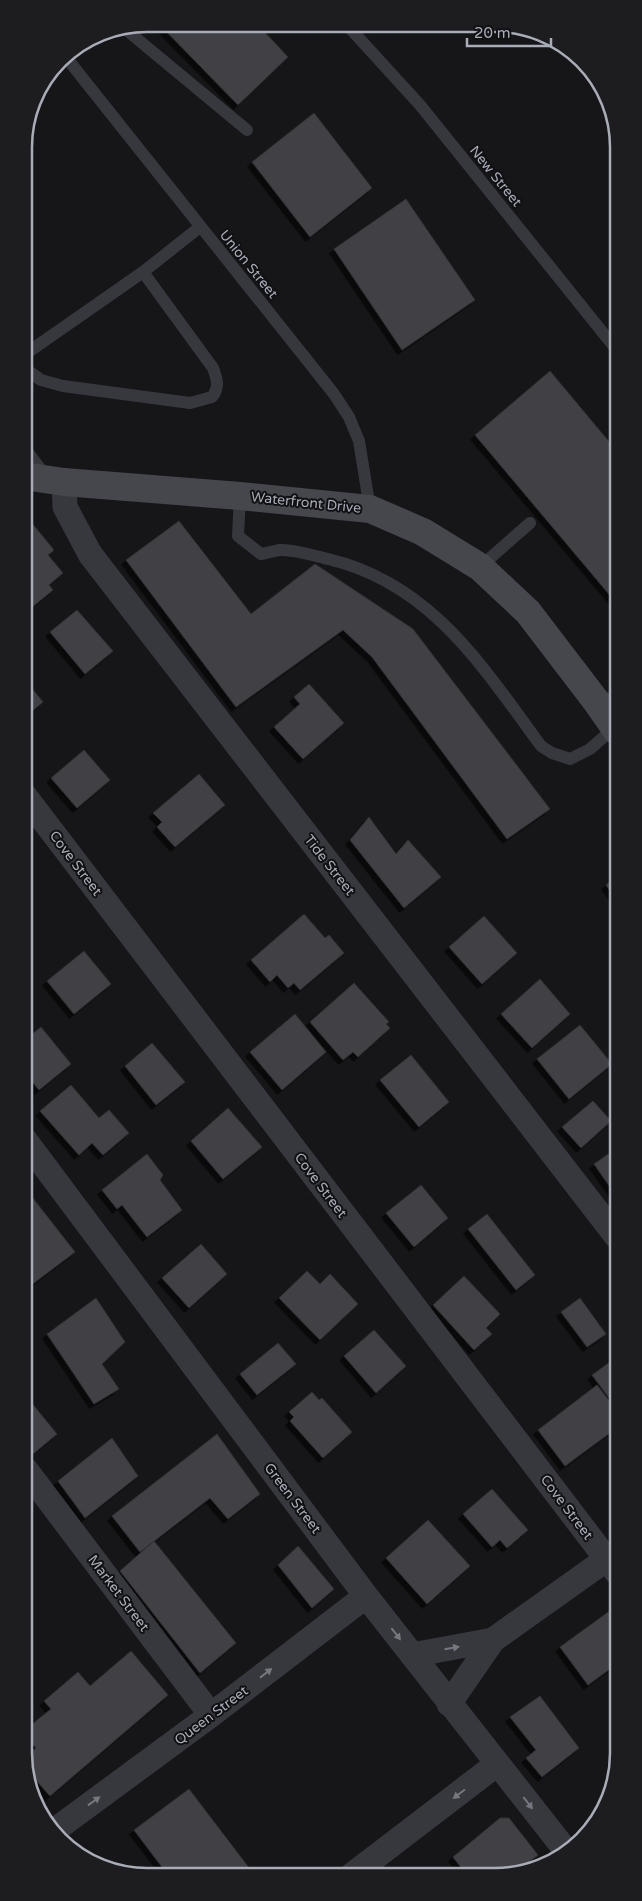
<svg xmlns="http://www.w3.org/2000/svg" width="642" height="1901" font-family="'Varela Round',sans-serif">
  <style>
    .building { fill: #404145; stroke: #303034; filter: url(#shadow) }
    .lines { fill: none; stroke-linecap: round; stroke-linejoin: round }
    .lane { stroke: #37383d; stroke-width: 12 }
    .street { stroke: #37383d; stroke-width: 25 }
    .secondary { stroke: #45474d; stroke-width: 28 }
    .oneway { fill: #757881 }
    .labels { text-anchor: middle; stroke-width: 4; stroke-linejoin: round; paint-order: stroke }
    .street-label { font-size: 14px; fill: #a8adb8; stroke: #111113 }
    .rim { fill: none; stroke: #a8adb8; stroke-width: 2.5 }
  </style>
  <defs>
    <filter id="shadow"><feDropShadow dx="-4.5" dy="4.5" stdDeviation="0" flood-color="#0009"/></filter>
  </defs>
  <rect width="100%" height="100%" fill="#161618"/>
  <path class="building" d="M 159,24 L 257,24 L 288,57 L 238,105 Z
    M 314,113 L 372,188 L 310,237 L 252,162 Z
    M 406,199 L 475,300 L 402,350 L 334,249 Z
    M 550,371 L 616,450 L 616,596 L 613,599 L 475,435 Z
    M 25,515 L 54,550 L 48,555 L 63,573 L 49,585 L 53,590 L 25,613 Z
    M 179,521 L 251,614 L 315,564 L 413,629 L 550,809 L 507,839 L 372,657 L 343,630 L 236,707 L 126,560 Z
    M 77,610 L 113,651 L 85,674 L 50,632 Z
    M 25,680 L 43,702 L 25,717 Z
    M 309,684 L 344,723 L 303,759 L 274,727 L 300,704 L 294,697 Z
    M 84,750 L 110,780 L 77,808 L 51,778 Z
    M 199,774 L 225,805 L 175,847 L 157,827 L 162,822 L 153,813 Z
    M 369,817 L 396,854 L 408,840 L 441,877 L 404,908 L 350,840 Z
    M 617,876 L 617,899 L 616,899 L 606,885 Z
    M 304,914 L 325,938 L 329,935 L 344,953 L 300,990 L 294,983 L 288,988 L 277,975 L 270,982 L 251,960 Z
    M 484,916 L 517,953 L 482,984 L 449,947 Z
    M 84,951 L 111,984 L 74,1014 L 47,981 Z
    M 540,979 L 570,1014 L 532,1048 L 501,1014 Z
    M 354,983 L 389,1022 L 386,1024 L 390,1028 L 358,1057 L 353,1052 L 343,1060 L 310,1022 Z
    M 295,1014 L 326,1052 L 282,1090 L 250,1052 Z
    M 580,1025 L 612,1064 L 569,1099 L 537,1059 Z
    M 41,1027 L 71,1064 L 39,1090 L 25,1073 L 25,1040 Z
    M 152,1043 L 185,1082 L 156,1105 L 125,1066 Z
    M 411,1055 L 449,1102 L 419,1127 L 380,1080 Z
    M 71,1085 L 99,1118 L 109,1110 L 129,1133 L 103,1155 L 92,1143 L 79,1155 L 40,1111 Z
    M 593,1101 L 611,1121 L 581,1148 L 562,1127 Z
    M 228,1108 L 262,1147 L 223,1179 L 191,1141 Z
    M 614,1150 L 617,1155 L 617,1197 L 594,1164 Z
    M 147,1154 L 163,1175 L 160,1180 L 182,1210 L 147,1237 L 122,1205 L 117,1209 L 102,1190 Z
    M 421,1185 L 448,1218 L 414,1247 L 386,1213 Z
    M 25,1188 L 75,1252 L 26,1289 Z
    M 487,1214 L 535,1275 L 516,1290 L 468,1229 Z
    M 201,1244 L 227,1274 L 189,1308 L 162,1278 Z
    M 307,1271 L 320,1284 L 330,1274 L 358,1304 L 320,1340 L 279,1298 Z
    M 464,1276 L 500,1314 L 486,1328 L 492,1334 L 474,1350 L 433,1305 Z
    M 96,1298 L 125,1342 L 102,1364 L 119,1389 L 94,1404 L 47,1334 Z
    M 580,1298 L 606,1334 L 587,1347 L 561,1312 Z
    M 374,1330 L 406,1366 L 376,1393 L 344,1356 Z
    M 278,1343 L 296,1364 L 257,1395 L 240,1374 Z
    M 617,1357 L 618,1410 L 592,1375 Z
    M 597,1385 L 618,1412 L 618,1427 L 565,1466 L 538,1430 Z
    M 312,1392 L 319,1400 L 322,1398 L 352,1432 L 323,1458 L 290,1421 L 294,1417 L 289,1412 Z
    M 26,1396 L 57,1434 L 33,1454 L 26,1445 Z
    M 217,1434 L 260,1494 L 228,1519 L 210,1498 L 140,1552 L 112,1516 Z
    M 112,1438 L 138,1476 L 85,1518 L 58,1481 Z
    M 492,1489 L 528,1530 L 507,1548 L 500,1540 L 492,1547 L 463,1514 Z
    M 428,1520 L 470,1566 L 427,1604 L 386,1558 Z
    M 154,1541 L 236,1643 L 200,1673 L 120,1571 Z
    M 298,1546 L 334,1589 L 312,1608 L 278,1565 Z
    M 611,1610 L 618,1619 L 618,1663 L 588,1685 L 560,1647 Z
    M 131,1651 L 168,1695 L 50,1796 L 26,1769 L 26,1756 L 36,1748 L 26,1737 L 26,1729 L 51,1709 L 44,1701 L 78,1672 L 90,1686 Z
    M 540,1696 L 579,1748 L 542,1777 L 526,1758 L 536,1750 L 510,1717 Z
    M 189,1789 L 253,1873 L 251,1875 L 168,1875 L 134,1830 Z
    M 500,1818 L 509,1818 L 538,1855 L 512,1875 L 467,1875 L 453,1857 Z"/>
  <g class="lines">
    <path class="lane" d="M 347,25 L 420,105 L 616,349
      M 124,28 L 247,130
      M 65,56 L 334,394 L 349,417 L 359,441 L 370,509
      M 24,355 L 143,272 L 200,227
      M 24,368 L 41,380 L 63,386 L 190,403 L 212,397 C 220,387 217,379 213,368 L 143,272
      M 240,496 L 238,536 L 261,554 C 267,553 273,551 280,550 C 293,549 315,556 328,559 C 431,583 483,667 541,746 L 552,753 L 570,759 L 590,749 L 614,728
      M 480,567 L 530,523
      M 596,701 L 611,698 L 617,699"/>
    <path class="street" d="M 24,458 L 40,479
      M 64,482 L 65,507 L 90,554 L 617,1237
      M 25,796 L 618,1574
      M 25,1140 L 366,1596 L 567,1852
      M 26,1470 L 211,1715
      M 412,1655 L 493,1640
      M 449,1704 L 493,1640 L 618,1551
      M 55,1830 L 211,1715 L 366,1596
      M 352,1875 L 497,1764"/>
    <path class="secondary" d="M 24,476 L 64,482 L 240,496 L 370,509 L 423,532 L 480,567 L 528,612 L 596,701 L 617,731"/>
  </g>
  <defs><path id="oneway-solid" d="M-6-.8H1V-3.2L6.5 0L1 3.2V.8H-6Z" transform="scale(1.25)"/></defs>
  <g class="oneway">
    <use href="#oneway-solid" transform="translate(396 1634) rotate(52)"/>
    <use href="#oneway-solid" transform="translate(452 1648) rotate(-10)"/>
    <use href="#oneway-solid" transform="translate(266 1673) rotate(-38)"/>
    <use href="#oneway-solid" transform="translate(459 1794) rotate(143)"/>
    <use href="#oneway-solid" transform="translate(94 1801) rotate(-36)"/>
    <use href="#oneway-solid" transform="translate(528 1803) rotate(52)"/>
  </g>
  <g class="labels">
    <g class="street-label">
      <text transform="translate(496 176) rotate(51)" y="5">New Street</text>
      <text transform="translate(249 264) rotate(51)" y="5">Union Street</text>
      <text transform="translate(306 502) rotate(6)" y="5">Waterfront Drive</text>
      <text transform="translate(76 863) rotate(53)" y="5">Cove Street</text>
      <text transform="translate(330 865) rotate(52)" y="5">Tide Street</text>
      <text transform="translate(321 1185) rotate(53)" y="5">Cove Street</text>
      <text transform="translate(293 1498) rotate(53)" y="5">Green Street</text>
      <text transform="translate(567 1507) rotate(53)" y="5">Cove Street</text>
      <text transform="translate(119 1593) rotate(53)" y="5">Market Street</text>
      <text transform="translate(211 1715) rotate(-37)" y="5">Queen Street</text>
    </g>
  </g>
  <path d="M0 0H642V1901H0ZM147 32H495A115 115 0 0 1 610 147V1753A115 115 0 0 1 495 1868H147A115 115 0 0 1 32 1753V147A115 115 0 0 1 147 32Z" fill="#1d1d20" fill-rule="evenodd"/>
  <path class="rim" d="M147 32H495A115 115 0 0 1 610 147V1753A115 115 0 0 1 495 1868H147A115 115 0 0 1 32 1753V147A115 115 0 0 1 147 32Z"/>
  <path d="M467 38v8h84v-8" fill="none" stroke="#a8adb8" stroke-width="2.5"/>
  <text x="474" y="38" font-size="15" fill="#a8adb8" stroke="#111113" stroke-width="4" paint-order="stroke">20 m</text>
</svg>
